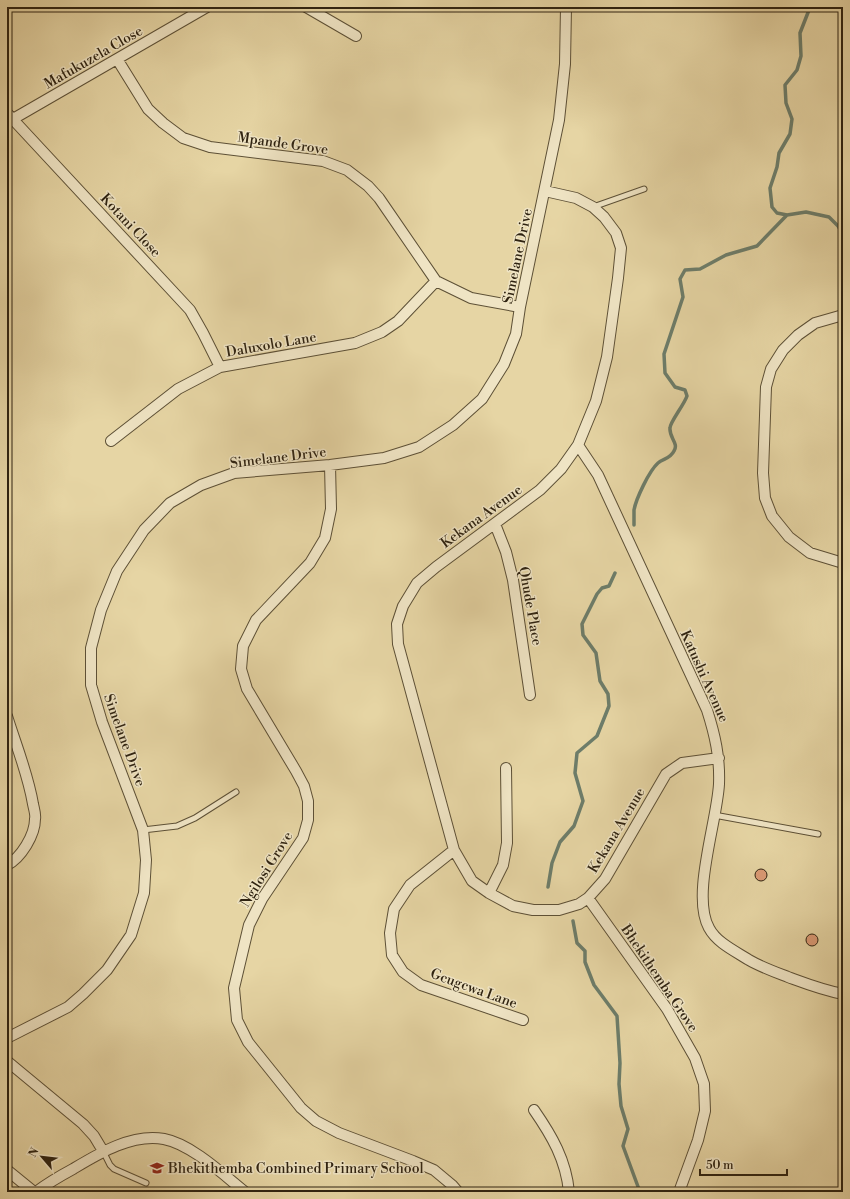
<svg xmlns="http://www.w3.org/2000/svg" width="850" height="1199" font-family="'Libre Bodoni',serif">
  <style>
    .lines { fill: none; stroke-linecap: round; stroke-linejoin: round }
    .stream { stroke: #6d7d6a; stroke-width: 3.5 }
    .building { fill: #dc9b76; stroke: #2f2311 }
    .service-casing { stroke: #5d5036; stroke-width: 7 }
    .minor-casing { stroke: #5d5036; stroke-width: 12 }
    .service { stroke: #efe4c4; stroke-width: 5 }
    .minor { stroke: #efe4c4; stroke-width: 10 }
    .labels { text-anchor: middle; stroke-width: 3; stroke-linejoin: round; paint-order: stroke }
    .street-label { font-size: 14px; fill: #2f2311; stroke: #efe4c4 }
    .poi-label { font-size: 14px; fill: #2f2311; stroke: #efe4c4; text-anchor: start }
  </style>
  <rect width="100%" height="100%" fill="#e6d5a4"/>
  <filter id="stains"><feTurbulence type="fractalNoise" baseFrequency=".005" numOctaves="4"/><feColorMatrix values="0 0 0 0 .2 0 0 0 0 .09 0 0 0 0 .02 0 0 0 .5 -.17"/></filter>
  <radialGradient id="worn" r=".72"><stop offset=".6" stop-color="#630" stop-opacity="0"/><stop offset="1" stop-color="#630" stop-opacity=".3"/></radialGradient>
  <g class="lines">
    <path class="stream" d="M 816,7 L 809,10 L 800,33 L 801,56 L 797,70 L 785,85 L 786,103 L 792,119 L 790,134 L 779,153 L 777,167 L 770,188 L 772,207 L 777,213 L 787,215 L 806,212 L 829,217 L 838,226 L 843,234
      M 634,525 C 634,520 634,515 634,510 C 636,499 649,471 658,463 C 664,458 670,459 674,451 C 679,443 669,438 670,428 C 670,422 684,405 687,396 L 685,390 L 675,387 L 665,373 L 664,354 L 683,297 L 680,279 L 685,270 L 700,269 L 726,255 L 757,246 L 787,215
      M 548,887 L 552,863 L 560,842 L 574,826 L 583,801 L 575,773 L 577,753 L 597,736 L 609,706 L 608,694 L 600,681 L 596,653 L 583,635 L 582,624 L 597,594 L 602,588 L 609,586 L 615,573
      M 573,921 L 577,943 L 585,951 L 585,962 L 594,985 L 617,1016 L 620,1063 L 619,1084 L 621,1106 L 628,1129 L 623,1146 L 640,1192"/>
  </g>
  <path class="building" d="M755 875a6 6 0 1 1 12 0a6 6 0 1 1-12 0Z
    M806 940a6 6 0 1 1 12 0a6 6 0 1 1-12 0Z"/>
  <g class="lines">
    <defs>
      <path id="service" d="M 593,207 L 644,189
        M 714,815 L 818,834
        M 143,830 L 177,826 L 195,818 L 236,792
        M 103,1151 L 110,1165 L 114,1169 L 146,1183"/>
      <path id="minor" d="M 306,7 L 356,36
        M 117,59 L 148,109 L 163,123 L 183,138 L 210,147 L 323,161 L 347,170 L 368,186 L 379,198 L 436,281 L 471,298 L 520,307
        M 7,113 L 190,310 L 203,333 L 220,367
        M 13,119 L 207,7
        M 545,191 L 576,198 L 593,207 L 604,217 L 616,233 L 621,248 L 618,278 L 607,357 L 596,401 L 578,445 L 561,469 L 540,490 L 436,567 L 417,583 L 403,606 L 397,624 L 398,644 L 454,850 L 472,881 L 489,893 L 513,906 L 533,910 L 559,910 L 579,904 L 588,898 L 605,879 L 666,774 L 682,763 L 719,758
        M 843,315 L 815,323 L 798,335 L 783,350 L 771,369 L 766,387 L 763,473 L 765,498 L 772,516 L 789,537 L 810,553 L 843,563
        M 111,441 L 178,389 L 220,367 L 355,343 L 382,332 L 398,321 L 436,281
        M 578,445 L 598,475 L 707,710 C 715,735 720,757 719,784 C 717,822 691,896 709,928 C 717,943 735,951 749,960 C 761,967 775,972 788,977 C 807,984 822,990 843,994
        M 330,465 L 331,509 L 325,538 L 310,563 L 256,620 L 243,646 L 241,669 L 247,689 L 296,771 L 304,786 L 308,801 L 308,820 L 303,838 L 262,899 L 249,925 L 234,988 L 237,1020 L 248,1042 L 301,1108 L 316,1121 L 339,1133 L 413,1161 L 434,1170 L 452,1185 L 458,1192
        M 495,524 L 506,552 L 513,580 L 530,695
        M 7,716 C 16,745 28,774 33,804 C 34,809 36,815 35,819 C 35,835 21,858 7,865
        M 454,850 L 410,885 L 394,909 L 390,933 L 392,955 L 403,972 L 421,985 L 523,1020
        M 489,893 L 503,865 L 507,843 L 506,768
        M 588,898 L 667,1009 L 695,1058 L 704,1084 L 705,1111 L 698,1140 L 679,1192
        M 7,1038 L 68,1007 L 83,994 L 107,970 L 131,935 L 144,893 L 146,860 L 143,830 L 102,722 L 91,685 L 91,648 L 101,610 L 117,571 L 144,530 L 170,503 L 201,485 L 234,473 L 330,465 L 384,458 L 419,447 L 453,425 L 482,399 L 504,364 L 516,334 L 520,307 L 559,120 L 565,64 L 566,7
        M 7,1061 L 83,1124 L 94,1136 L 103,1151
        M 534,1110 C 552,1136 566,1160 569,1192
        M 7,1170 L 34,1192
        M 36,1192 C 48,1183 60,1176 73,1169 C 98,1154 132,1133 164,1139 C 191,1144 224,1175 245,1192"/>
    </defs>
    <use href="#service" class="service-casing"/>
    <use href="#minor" class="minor-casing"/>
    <use href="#service" class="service"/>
    <use href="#minor" class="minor"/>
  </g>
  <defs>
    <symbol id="school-bare" viewBox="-9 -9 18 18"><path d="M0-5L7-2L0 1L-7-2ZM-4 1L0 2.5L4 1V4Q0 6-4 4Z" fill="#8f2418" stroke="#efe4c4" stroke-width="2.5" paint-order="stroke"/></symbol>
  </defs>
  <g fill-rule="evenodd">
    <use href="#school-bare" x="147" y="1158" width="20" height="20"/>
  </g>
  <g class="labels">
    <g class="street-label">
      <text transform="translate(93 57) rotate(-30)" y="5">Mafukuzela Close</text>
      <text transform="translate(283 143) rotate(8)" y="5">Mpande Grove</text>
      <text transform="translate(131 225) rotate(47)" y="5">Kotani Close</text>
      <text transform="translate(517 256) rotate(-78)" y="5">Simelane Drive</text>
      <text transform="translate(271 344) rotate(-10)" y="5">Daluxolo Lane</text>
      <text transform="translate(278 457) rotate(-7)" y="5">Simelane Drive</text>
      <text transform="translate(481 516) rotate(-36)" y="5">Kekana Avenue</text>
      <text transform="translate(531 606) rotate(80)" y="5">Qhude Place</text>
      <text transform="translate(705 676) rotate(66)" y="5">Katushi Avenue</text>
      <text transform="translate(125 740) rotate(70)" y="5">Simelane Drive</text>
      <text transform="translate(616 830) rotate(-59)" y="5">Kekana Avenue</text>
      <text transform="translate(266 869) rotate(-58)" y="5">Ngilosi Grove</text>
      <text transform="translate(660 978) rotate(56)" y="5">Bhekithemba Grove</text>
      <text transform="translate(474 988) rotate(20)" y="5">Gcugcwa Lane</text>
    </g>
    <g class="poi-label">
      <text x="168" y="1173">Bhekithemba Combined Primary School</text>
    </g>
  </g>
  <rect width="850" height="1199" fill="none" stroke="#e6d5a4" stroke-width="24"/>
  <rect x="8" y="8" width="834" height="1183" fill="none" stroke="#2f2311" stroke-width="2"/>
  <rect x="12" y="12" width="826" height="1175" fill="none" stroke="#2f2311"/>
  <g transform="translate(42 1157) rotate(298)" stroke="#efe4c4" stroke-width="3" paint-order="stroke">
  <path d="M0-3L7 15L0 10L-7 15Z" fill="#2f2311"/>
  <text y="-6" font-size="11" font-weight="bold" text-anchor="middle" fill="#2f2311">N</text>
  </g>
  <path d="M700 1169v6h87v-6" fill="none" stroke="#2f2311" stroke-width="2"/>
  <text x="706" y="1169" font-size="12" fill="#2f2311" stroke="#efe4c4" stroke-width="3" paint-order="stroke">50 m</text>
  <rect width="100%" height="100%" filter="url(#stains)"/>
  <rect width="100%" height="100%" fill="url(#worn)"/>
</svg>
